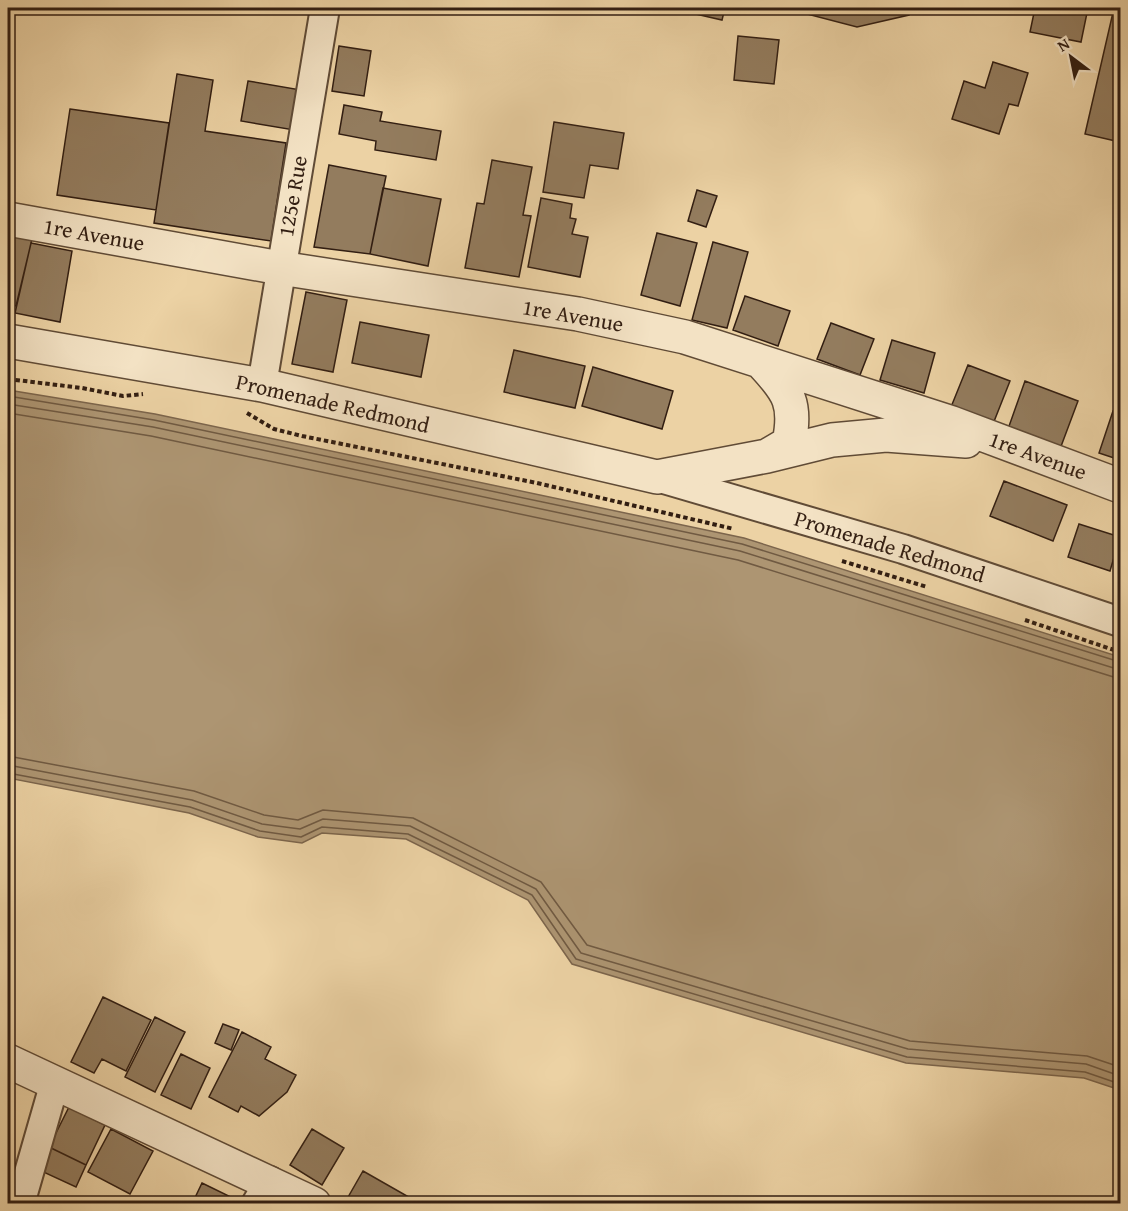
<svg xmlns="http://www.w3.org/2000/svg" width="1128" height="1211" font-family="'Gentium Book Plus',serif">
  <style>
    .water { fill: #ad9572; stroke: #7c654c; stroke-width: 1.5 }
    .lines { fill: none; stroke-linecap: round; stroke-linejoin: round }
    .shore { stroke: #705a42; stroke-width: 1.5 }
    .building { fill: #937c5e; stroke: #321e12; stroke-width: 1.5 }
    .minor-casing { stroke: #604b36; stroke-width: 32 }
    .tertiary-casing { stroke: #604b36; stroke-width: 36 }
    .path { stroke: #321e12; stroke-width: 4; stroke-dasharray: 4.5 3; stroke-linecap: butt }
    .minor { stroke: #f3e2c4; stroke-width: 28 }
    .tertiary { stroke: #f3e2c4; stroke-width: 33 }
    .labels { text-anchor: middle; stroke-width: 5; stroke-linejoin: round; paint-order: stroke }
    .street-label { font-size: 22px; fill: #321e12; stroke: #f3e2c4 }
  </style>
  <rect width="100%" height="100%" fill="#ecd2a4"/>
  <filter id="stains"><feTurbulence type="fractalNoise" baseFrequency=".00333" numOctaves="4"/><feColorMatrix values="0 0 0 0 .2 0 0 0 0 .09 0 0 0 0 .02 0 0 0 .5 -.17"/></filter>
  <radialGradient id="worn" r=".72"><stop offset=".6" stop-color="#630" stop-opacity="0"/><stop offset="1" stop-color="#630" stop-opacity=".3"/></radialGradient>
  <path class="water" d="M 8,390 L 155,414 L 744,538 L 1120,657 L 1120,1090 L 1084,1078 L 906,1063 L 572,964 L 528,900 L 406,839 L 322,833 L 302,843 L 258,837 L 189,813 L 8,778 Z"/>
  <g class="lines">
    <path class="shore" d="M 8,396 L 154,420 L 742,544 L 1120,662
      M 8,404 L 153,427 L 740,551 L 1120,670
      M 8,413 L 151,436 L 738,560 L 1120,679
      M 8,756 L 194,791 L 264,815 L 298,820 L 323,810 L 413,818 L 541,882 L 587,945 L 910,1041 L 1087,1056 L 1120,1067
      M 8,765 L 192,800 L 262,824 L 300,829 L 323,819 L 410,826 L 536,889 L 581,953 L 908,1049 L 1086,1064 L 1120,1076
      M 8,773 L 190,807 L 260,831 L 301,837 L 322,827 L 408,834 L 532,895 L 576,959 L 907,1057 L 1085,1072 L 1120,1084"/>
  </g>
  <path class="building" d="M 692,8 L 725,8 L 722,20 L 691,13 Z
    M 808,8 L 912,8 L 909,15 L 857,27 L 807,14 Z
    M 1035,8 L 1088,8 L 1081,42 L 1030,32 Z
    M 1114,8 L 1120,8 L 1120,142 L 1085,134 Z
    M 738,36 L 779,40 L 774,84 L 734,80 Z
    M 339,46 L 371,51 L 364,96 L 332,91 Z
    M 993,62 L 1028,73 L 1018,106 L 1009,104 L 999,134 L 952,119 L 964,81 L 985,88 Z
    M 177,74 L 213,80 L 205,131 L 286,143 L 271,241 L 154,223 Z
    M 248,81 L 301,90 L 294,130 L 241,121 Z
    M 344,105 L 382,112 L 380,121 L 441,131 L 436,160 L 375,150 L 376,141 L 339,134 Z
    M 70,109 L 169,123 L 156,210 L 57,195 Z
    M 554,122 L 624,133 L 618,169 L 590,165 L 584,198 L 543,192 Z
    M 492,160 L 532,167 L 523,215 L 531,216 L 519,277 L 465,268 L 477,203 L 484,204 Z
    M 329,165 L 386,176 L 370,254 L 314,247 Z
    M 383,188 L 441,199 L 428,266 L 370,254 Z
    M 697,190 L 717,196 L 706,227 L 688,221 Z
    M 541,198 L 572,204 L 570,218 L 576,219 L 572,234 L 588,237 L 580,277 L 528,267 Z
    M 657,233 L 697,243 L 680,306 L 641,295 Z
    M 8,235 L 32,239 L 16,306 L 8,305 Z
    M 713,242 L 748,252 L 727,328 L 692,320 Z
    M 31,243 L 72,251 L 60,322 L 15,313 Z
    M 306,292 L 347,300 L 333,372 L 292,364 Z
    M 745,296 L 790,311 L 778,346 L 733,330 Z
    M 360,322 L 429,335 L 421,377 L 352,363 Z
    M 831,323 L 874,339 L 860,375 L 817,359 Z
    M 892,340 L 935,353 L 924,393 L 880,380 Z
    M 514,350 L 585,366 L 575,408 L 504,392 Z
    M 968,365 L 1010,381 L 993,424 L 951,407 Z
    M 593,367 L 673,391 L 662,429 L 582,406 Z
    M 1025,381 L 1078,401 L 1060,449 L 1008,429 Z
    M 1113,411 L 1120,413 L 1120,460 L 1099,453 Z
    M 1004,481 L 1067,505 L 1053,541 L 990,516 Z
    M 1079,524 L 1120,537 L 1110,571 L 1068,557 Z
    M 103,997 L 151,1020 L 126,1071 L 102,1059 L 94,1073 L 71,1062 Z
    M 155,1017 L 185,1032 L 155,1092 L 125,1077 Z
    M 223,1024 L 239,1030 L 231,1050 L 215,1043 Z
    M 242,1032 L 271,1047 L 265,1059 L 296,1075 L 287,1092 L 259,1116 L 241,1106 L 238,1112 L 209,1097 Z
    M 181,1054 L 210,1068 L 191,1109 L 161,1095 Z
    M 69,1107 L 105,1125 L 86,1165 L 49,1147 Z
    M 111,1129 L 153,1151 L 130,1194 L 88,1172 Z
    M 312,1129 L 344,1148 L 322,1185 L 290,1165 Z
    M 49,1147 L 86,1165 L 76,1187 L 39,1170 Z
    M 363,1171 L 421,1204 L 355,1204 L 347,1199 Z
    M 202,1183 L 235,1199 L 233,1204 L 192,1204 Z"/>
  <g class="lines">
    <defs>
      <path id="minor" d="M 262,385 L 325,8
        M 657,477 L 903,549 L 1120,622
        M 20,1204 L 55,1082
        M 256,1204 L 270,1181"/>
      <path id="tertiary" d="M 8,219 L 280,268 L 578,314 L 685,337 L 952,423 L 1120,486
        M 8,341 L 262,385 L 657,477 L 767,456 L 832,440 L 886,435 L 966,441
        M 763,364 C 789,392 797,404 789,443 L 767,456
        M 8,1061 L 314,1204"/>
    </defs>
    <use href="#minor" class="minor-casing"/>
    <use href="#tertiary" class="tertiary-casing"/>
    <path class="path" d="M 8,379 L 82,388 L 123,396 L 143,394
      M 247,413 L 274,429 L 302,436 L 537,483 L 734,529
      M 842,561 L 927,587
      M 1025,620 L 1120,652"/>
    <use href="#minor" class="minor"/>
    <use href="#tertiary" class="tertiary"/>
  </g>
  <g class="labels">
    <g class="street-label">
      <text transform="translate(292 196) rotate(-80)" y="8">125e Rue</text>
      <text transform="translate(94 234) rotate(10)" y="8">1re Avenue</text>
      <text transform="translate(573 315) rotate(10)" y="8">1re Avenue</text>
      <text transform="translate(333 403) rotate(13)" y="8">Promenade Redmond</text>
      <text transform="translate(1038 455) rotate(20)" y="8">1re Avenue</text>
      <text transform="translate(890 546) rotate(17)" y="8">Promenade Redmond</text>
    </g>
  </g>
  <rect width="1128" height="1211" fill="none" stroke="#ecd2a4" stroke-width="30"/>
  <rect x="9" y="9" width="1110" height="1193" fill="none" stroke="#321e12" stroke-width="3"/>
  <rect x="15" y="15" width="1098" height="1181" fill="none" stroke="#321e12" stroke-width="1.5"/>
  <g transform="translate(1071 57) rotate(328)" stroke="#f3e2c4" stroke-width="4.5" paint-order="stroke">
  <path d="M0-4.5L10 22L0 15L-10 22Z" fill="#321e12"/>
  <text y="-9" font-size="16" font-weight="bold" text-anchor="middle" fill="#321e12">N</text>
  </g>
  <rect width="100%" height="100%" filter="url(#stains)"/>
  <rect width="100%" height="100%" fill="url(#worn)"/>
</svg>
